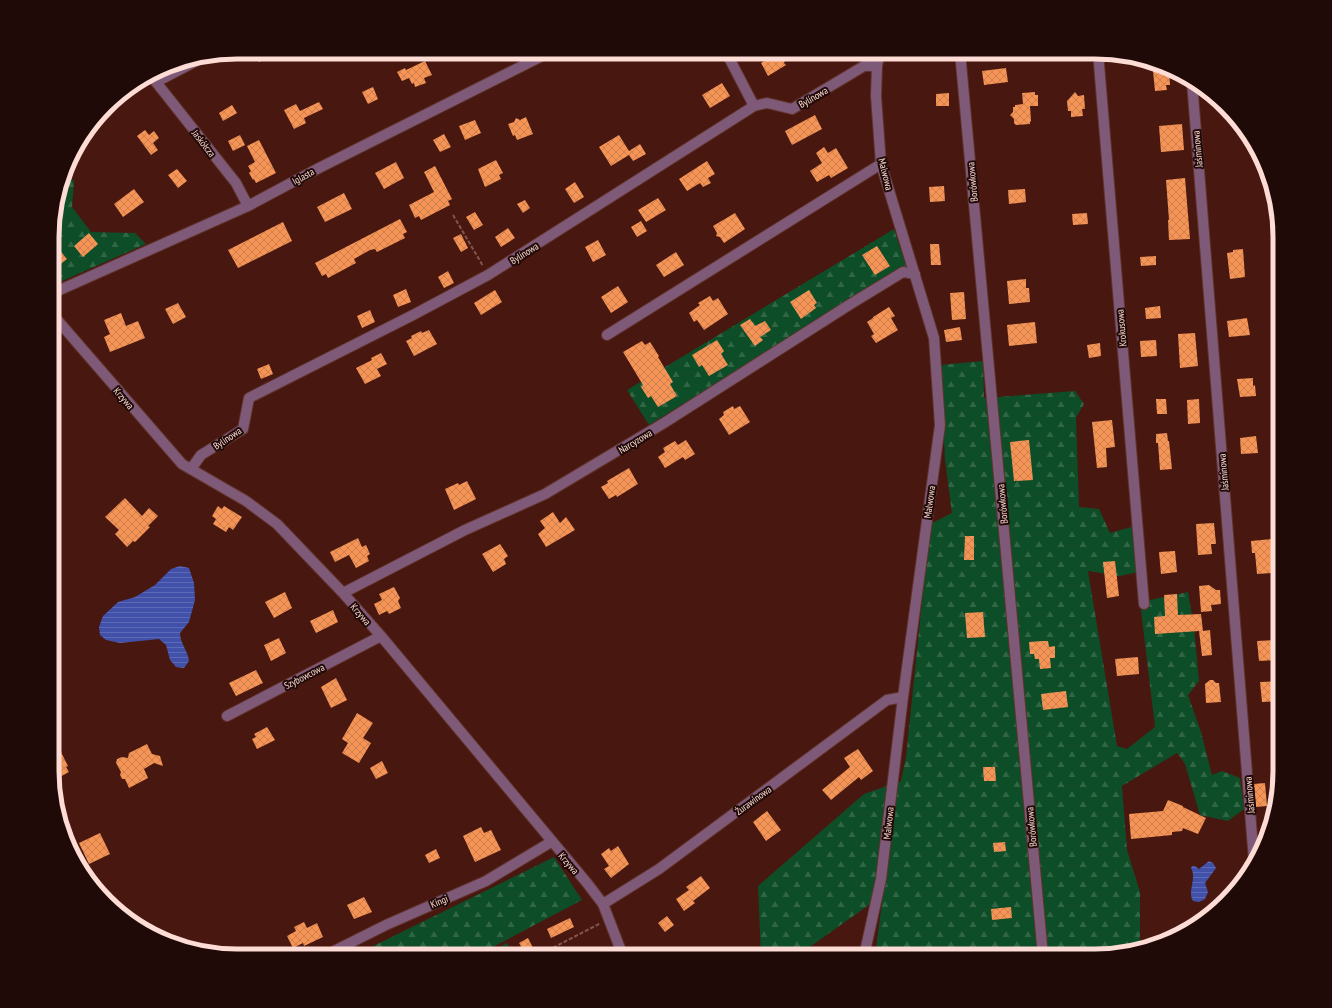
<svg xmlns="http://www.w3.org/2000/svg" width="1332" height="1008" font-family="'PT Sans Narrow',sans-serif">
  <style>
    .green { fill: #0d4d27 }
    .forest { fill: url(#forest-firs) }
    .water { fill: url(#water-rules) }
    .building { fill: url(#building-cross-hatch) }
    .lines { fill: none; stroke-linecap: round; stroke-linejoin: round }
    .minor-casing { stroke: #61332b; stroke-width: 12 }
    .path { stroke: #82564f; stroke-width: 2; stroke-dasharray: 4 2; stroke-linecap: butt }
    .minor { stroke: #7e5a78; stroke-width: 10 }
    .labels { text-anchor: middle; stroke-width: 4; stroke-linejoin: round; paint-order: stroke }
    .street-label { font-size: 10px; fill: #fddcd5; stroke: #200a07 }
    .rim { fill: none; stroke: #fddcd5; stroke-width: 5 }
  </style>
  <defs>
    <pattern id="forest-firs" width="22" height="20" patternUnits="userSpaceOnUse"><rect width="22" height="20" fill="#0d4d27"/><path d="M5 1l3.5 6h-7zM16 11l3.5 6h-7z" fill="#316645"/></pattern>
    <pattern id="water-rules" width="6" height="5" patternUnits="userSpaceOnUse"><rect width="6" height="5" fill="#4151a9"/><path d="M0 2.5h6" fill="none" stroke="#5d69b4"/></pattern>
    <pattern id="building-cross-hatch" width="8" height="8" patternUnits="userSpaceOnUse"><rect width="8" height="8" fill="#f69455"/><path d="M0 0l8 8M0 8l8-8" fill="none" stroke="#cc8050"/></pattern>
  </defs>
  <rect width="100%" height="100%" fill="#48170f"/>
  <path class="green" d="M 507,943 L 513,956 L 483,956 Z"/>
  <path class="forest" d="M 67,172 L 74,182 L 72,207 L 91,232 L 135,233 L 146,244 L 53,285 L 54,213 Z
    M 894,229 L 906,266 L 649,425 L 627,390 Z
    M 983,361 L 984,398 L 1075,391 L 1084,404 L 1076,417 L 1079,507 L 1099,509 L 1110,533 L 1135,526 L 1143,571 L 1120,576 L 1088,571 L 1117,746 L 1127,749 L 1155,727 L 1140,602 L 1188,592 L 1194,627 L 1199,681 L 1188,695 L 1201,732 L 1212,775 L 1222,771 L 1240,778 L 1244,809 L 1228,821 L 1200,815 L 1185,764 L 1177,753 L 1122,786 L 1127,850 L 1140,892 L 1140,946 L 1095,956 L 875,956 L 883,895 L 797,956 L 761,956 L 758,886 L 864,794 L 901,781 L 906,757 L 930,524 L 952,513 L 945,460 L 940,365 Z
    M 554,857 L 582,900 L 476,956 L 353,956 Z"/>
  <path class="water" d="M 180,566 L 189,568 L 194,583 L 195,600 L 189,622 L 180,633 C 180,643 188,651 189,661 L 184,668 L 176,667 L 170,660 L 166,645 L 159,639 L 120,643 L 106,640 L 100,635 L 99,627 L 103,616 L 118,602 L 135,597 L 155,585 L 171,569 Z
    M 1209,861 L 1213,863 L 1216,868 L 1205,883 L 1208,892 L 1205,899 L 1199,902 L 1193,901 C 1187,891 1197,879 1191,868 L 1192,866 L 1195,866 L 1199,869 Z"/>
  <path class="building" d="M 253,52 L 279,52 L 259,62 Z
    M 778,53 L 781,57 L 786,57 L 784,63 L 786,65 L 768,76 L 761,63 Z
    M 425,61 L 432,75 L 424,78 L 426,83 L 415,87 L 414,83 L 412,84 L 409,78 L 402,81 L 397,72 L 405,68 L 406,70 Z
    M 1006,68 L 1008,82 L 984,85 L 982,71 Z
    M 1169,69 L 1170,85 L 1166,85 L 1167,90 L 1155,91 L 1153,71 Z
    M 722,83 L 730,96 L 710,108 L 702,95 Z
    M 373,87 L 378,99 L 368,104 L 362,92 Z
    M 1035,92 L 1035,95 L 1038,95 L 1038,106 L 1030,106 L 1031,121 L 1030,122 L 1030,124 L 1016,125 L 1014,123 L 1014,119 L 1010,115 L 1013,112 L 1013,107 L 1015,107 L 1015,105 L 1023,104 L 1022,93 Z
    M 1075,92 L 1078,96 L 1084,95 L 1085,109 L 1082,109 L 1083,116 L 1071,117 L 1071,111 L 1068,111 L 1067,101 Z
    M 949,93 L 949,106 L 936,106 L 936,94 Z
    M 319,102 L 323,109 L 304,118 L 306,123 L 294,129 L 284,110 L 296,104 L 300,111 Z
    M 232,105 L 237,113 L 223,121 L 219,113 Z
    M 815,115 L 822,129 L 792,145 L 785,131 Z
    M 526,117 L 533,134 L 517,140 L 515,135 L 513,136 L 508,124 L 514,122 L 516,118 L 520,120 Z
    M 475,120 L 481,133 L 465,140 L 459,126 Z
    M 1182,124 L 1184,150 L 1161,152 L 1159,126 Z
    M 145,130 L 149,135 L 154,131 L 159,138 L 153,143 L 158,150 L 151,155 L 137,136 Z
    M 444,134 L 451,147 L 440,152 L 433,140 Z
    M 240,135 L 245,145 L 233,151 L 228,141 Z
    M 619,135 L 629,151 L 640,144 L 646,154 L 633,161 L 629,155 L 611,166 L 599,147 Z
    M 259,140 L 276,173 L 256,183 L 254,179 L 253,180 L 249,173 L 251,171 L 248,166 L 255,162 L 247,146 Z
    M 824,147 L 828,153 L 836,148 L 848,168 L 831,178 L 829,175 L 817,182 L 810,171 L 822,163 L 816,153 Z
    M 496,160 L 503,173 L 499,175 L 501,179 L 485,187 L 478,169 Z
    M 707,161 L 715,174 L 708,178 L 711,183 L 703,187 L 700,183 L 687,191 L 679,179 Z
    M 396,162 L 404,178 L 384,189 L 375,173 Z
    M 435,166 L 452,199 L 448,201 L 450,205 L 421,220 L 419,216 L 415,218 L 409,205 L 434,192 L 424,172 Z
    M 177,169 L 187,181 L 178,188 L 168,175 Z
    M 1185,178 L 1190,239 L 1169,240 L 1168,220 L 1169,220 L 1166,180 Z
    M 575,182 L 584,197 L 574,203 L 565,189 Z
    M 944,186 L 945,201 L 930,202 L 929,187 Z
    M 134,189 L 144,202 L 123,217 L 114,204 Z
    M 1025,189 L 1026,202 L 1009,204 L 1008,190 Z
    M 344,193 L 352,209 L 325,222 L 317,207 Z
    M 658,198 L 666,210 L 646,222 L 638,210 Z
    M 525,200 L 530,208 L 523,213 L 517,204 Z
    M 475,212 L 483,225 L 474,230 L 466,217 Z
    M 735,213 L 745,229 L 724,243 L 720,237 L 716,236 L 717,233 L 713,226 Z
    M 1087,213 L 1088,224 L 1073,225 L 1072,214 Z
    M 400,219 L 407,232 L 403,234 L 405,238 L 377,252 L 375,249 L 370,250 L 354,259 L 356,263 L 328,278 L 326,274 L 322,276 L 315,263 Z
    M 641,221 L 647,231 L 637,237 L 631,227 Z
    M 283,222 L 292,241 L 238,268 L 228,250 Z
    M 508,228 L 515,238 L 501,247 L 495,237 Z
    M 89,233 L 98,244 L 83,257 L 74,246 Z
    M 461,234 L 468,248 L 461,252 L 453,238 Z
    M 598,240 L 606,255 L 593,262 L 585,247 Z
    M 54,243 L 67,259 L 53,270 L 54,251 Z
    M 930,244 L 939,244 L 941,265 L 931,265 Z
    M 877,246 L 890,266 L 875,275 L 862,255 Z
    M 1243,249 L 1245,277 L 1230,279 L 1227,253 L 1233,252 L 1233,250 Z
    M 676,252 L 684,265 L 664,277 L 656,265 Z
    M 1156,256 L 1156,265 L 1141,266 L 1140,257 Z
    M 448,271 L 454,283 L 444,288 L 438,277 Z
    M 1026,279 L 1026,288 L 1029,288 L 1030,302 L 1009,304 L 1007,281 Z
    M 618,286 L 628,302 L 611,313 L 601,297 Z
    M 406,289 L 411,302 L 398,307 L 393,295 Z
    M 495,290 L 502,302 L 481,315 L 474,303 Z
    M 809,290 L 817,303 L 814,305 L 816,308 L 801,319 L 790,302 Z
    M 964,292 L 966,319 L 952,320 L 950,293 Z
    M 710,296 L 713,301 L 718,298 L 728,314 L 704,330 L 697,320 L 694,322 L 689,313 L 700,305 L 698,303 Z
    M 178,303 L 186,317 L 173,324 L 165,309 Z
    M 1160,306 L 1161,318 L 1146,319 L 1145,308 Z
    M 889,307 L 895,316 L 891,318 L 898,330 L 876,343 L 871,336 L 874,334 L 867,322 L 873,318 L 873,317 Z
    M 370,310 L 375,322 L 362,328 L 357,316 Z
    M 121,313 L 126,326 L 138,321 L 145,338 L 110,352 L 104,337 L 110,334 L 104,320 Z
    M 1247,318 L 1250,335 L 1229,337 L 1227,321 Z
    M 750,319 L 755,326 L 765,321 L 771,330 L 760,337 L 763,340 L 755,346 L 740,325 Z
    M 1035,322 L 1037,343 L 1009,346 L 1007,325 Z
    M 960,327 L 962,340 L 946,342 L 944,330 Z
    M 429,330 L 437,344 L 414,356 L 406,341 L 412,338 L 411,336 L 421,331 L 422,333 Z
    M 1195,333 L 1198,366 L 1180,368 L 1178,334 Z
    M 717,340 L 724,351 L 721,354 L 728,365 L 709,376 L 702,365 L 699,367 L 692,355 Z
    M 1156,340 L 1157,356 L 1141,357 L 1140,341 Z
    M 642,341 L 645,345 L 650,342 L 659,356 L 658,357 L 673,382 L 670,384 L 677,396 L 658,407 L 651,396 L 648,398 L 641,387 L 643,385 L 623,352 Z
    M 1100,343 L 1101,356 L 1089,358 L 1087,345 Z
    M 381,353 L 387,364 L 377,369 L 381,376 L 365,384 L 356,368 L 372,360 L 371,358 Z
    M 269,364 L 273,374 L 261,379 L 257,369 Z
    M 1253,378 L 1253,386 L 1255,385 L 1256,396 L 1240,397 L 1237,379 Z
    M 1156,399 L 1166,399 L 1167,414 L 1157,414 Z
    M 1199,399 L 1200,423 L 1188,424 L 1187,400 Z
    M 733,406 L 734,409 L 740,406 L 750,422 L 729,435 L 719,419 L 724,415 L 723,412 Z
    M 1112,420 L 1115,447 L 1106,448 L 1107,467 L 1097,468 L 1092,422 Z
    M 1167,433 L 1168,441 L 1169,441 L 1172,469 L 1160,470 L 1158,443 L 1156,443 L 1156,434 Z
    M 1256,436 L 1258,453 L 1241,454 L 1240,438 Z
    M 686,440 L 695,454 L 685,460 L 683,457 L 665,468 L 658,457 L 665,452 L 663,448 L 675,441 L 678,445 Z
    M 1029,440 L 1033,480 L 1014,481 L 1010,442 Z
    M 629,468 L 638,484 L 617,497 L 616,495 L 609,499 L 601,487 L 608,483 L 607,481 Z
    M 467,481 L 476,499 L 454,510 L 445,489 L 458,483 L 459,485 Z
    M 125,498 L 142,516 L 149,508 L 158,516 L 148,526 L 150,527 L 135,542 L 133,541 L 127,547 L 115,534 L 119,530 L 105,517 Z
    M 218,506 L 222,509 L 224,506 L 242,517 L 233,530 L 229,527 L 226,532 L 213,524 L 216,519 L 212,516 Z
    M 553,512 L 560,523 L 566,517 L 575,530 L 546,547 L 538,534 L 545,528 L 540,521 Z
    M 1214,523 L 1216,544 L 1211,544 L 1212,554 L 1198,555 L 1196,524 Z
    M 965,536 L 974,536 L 974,560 L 964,560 Z
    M 358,538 L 362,547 L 366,545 L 370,554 L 367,556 L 369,561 L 356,568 L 349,555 L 335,562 L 330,552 Z
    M 1272,539 L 1273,555 L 1271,556 L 1272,573 L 1257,574 L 1255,553 L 1252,553 L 1251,541 Z
    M 500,544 L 508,556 L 504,559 L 506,564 L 493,572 L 482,554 Z
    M 1175,551 L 1177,572 L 1161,574 L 1159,552 Z
    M 1115,561 L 1119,596 L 1107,598 L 1103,562 Z
    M 1209,585 L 1216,590 L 1220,590 L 1221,604 L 1211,605 L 1212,611 L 1201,612 L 1199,586 Z
    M 394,587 L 400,598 L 398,601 L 401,608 L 389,614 L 387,611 L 379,615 L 374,604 L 382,600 L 379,594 Z
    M 285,592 L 292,608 L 274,618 L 265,602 Z
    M 1177,594 L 1178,615 L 1201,614 L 1203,631 L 1210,630 L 1212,655 L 1202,656 L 1199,631 L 1155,634 L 1154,617 L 1165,616 L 1164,595 Z
    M 333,610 L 338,622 L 316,633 L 310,621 Z
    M 983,612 L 985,637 L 967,638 L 965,613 Z
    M 279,638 L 286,653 L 271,661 L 264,645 Z
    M 1278,640 L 1279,660 L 1259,661 L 1257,641 Z
    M 1043,641 L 1048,641 L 1049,647 L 1055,646 L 1055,658 L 1050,658 L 1051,668 L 1040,669 L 1039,659 L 1035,659 L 1034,654 L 1030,654 L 1029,642 Z
    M 1138,657 L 1139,674 L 1117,676 L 1115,659 Z
    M 256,670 L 263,683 L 236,696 L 229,683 Z
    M 336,678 L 347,700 L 331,708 L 321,687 Z
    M 1210,680 L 1213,680 L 1216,683 L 1219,683 L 1221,702 L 1206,703 L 1205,684 Z
    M 1280,681 L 1280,701 L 1262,702 L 1260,682 Z
    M 1066,691 L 1068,707 L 1043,710 L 1041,694 Z
    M 357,713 L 373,723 L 363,738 L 371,743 L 359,763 L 342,753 L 348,743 L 342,739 Z
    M 267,727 L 275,740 L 257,749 L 252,739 L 256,737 L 254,734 Z
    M 147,744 L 152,754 L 160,756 L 163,766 L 154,763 L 144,769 L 148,778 L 129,788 L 125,779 L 122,779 L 120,775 L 121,772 L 116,763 L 117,759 L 122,757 L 128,758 L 129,753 Z
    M 858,749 L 873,771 L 861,780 L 859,777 L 831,800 L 822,790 L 850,767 L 844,758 Z
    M 60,750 L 68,766 L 66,767 L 69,772 L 56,779 L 52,772 L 52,754 Z
    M 382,761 L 388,773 L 376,779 L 370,768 Z
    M 983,767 L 995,767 L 996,781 L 984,781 Z
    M 1265,783 L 1267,806 L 1256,807 L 1254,784 Z
    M 1168,800 L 1183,806 L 1183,807 L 1206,818 L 1198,834 L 1183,828 L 1182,831 L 1172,832 L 1172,835 L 1131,839 L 1129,814 L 1163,811 Z
    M 767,811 L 781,830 L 766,841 L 753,822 Z
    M 481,827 L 484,833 L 491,830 L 501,850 L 475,862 L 463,836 Z
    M 100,833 L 110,854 L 89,864 L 79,843 Z
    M 1005,842 L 1006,851 L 994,852 L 993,843 Z
    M 618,846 L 629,864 L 611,878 L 604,869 L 609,866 L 601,854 L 609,848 L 611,851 Z
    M 436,849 L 440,858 L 429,863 L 425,855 Z
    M 701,876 L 710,888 L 693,901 L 695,903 L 684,911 L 676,899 L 689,890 L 686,887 Z
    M 364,897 L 372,912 L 354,919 L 347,905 Z
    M 1011,907 L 1012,918 L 992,920 L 991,909 Z
    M 667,916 L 674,925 L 665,932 L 658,923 Z
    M 570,918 L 574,927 L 551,938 L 547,929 Z
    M 304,922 L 307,928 L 317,923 L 323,937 L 304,946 L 303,943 L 293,948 L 287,936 L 296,931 L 294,927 Z
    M 528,938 L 533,948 L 524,952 L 519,943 Z"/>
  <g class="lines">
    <defs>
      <path id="minor" d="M 726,52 L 754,106
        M 960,52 L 1043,956
        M 1098,52 L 1144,604
        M 152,77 L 236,183 L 248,206
        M 156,82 L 204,57
        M 1192,82 L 1254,861
        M 53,293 L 248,206 L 319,168 L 550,52
        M 53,315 L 182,464 L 246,501 L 277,524 L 343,593 L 381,636 L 587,883 L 603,904 L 623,956
        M 607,335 L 881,164
        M 191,469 L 201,455 L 243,429 L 249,398 L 413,315 L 488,275 L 754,106 L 767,103 L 792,109 L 864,66 L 877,66
        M 343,593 L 465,530 L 545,494 L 664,423 L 849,305 L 903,272 L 915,274
        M 227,716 L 381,636
        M 603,904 L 659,869 L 887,700 L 903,697
        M 324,956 L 386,925 L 486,881 L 551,842
        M 864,956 L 881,879 L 903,697 L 940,425 L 934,338 L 881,164 L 876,96 L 877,66 L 880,52"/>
    </defs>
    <use href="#minor" class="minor-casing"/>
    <path class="path" d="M 453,215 L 483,266
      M 537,956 L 601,923"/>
    <use href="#minor" class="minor"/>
  </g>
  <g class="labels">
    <g class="street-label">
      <text transform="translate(813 97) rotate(-30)" y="4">Bylinowa</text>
      <text transform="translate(204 143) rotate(52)" y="4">Jaskółcza</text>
      <text transform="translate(1197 149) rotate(-95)" y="4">Jaśminowa</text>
      <text transform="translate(886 174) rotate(76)" y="4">Malwowa</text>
      <text transform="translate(303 176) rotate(-29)" y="4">Iglasta</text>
      <text transform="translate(972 182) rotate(-95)" y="4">Borówkowa</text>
      <text transform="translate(524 253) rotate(-32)" y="4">Bylinowa</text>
      <text transform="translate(1121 328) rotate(-95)" y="4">Krokusowa</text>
      <text transform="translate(124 398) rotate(49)" y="4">Krzywa</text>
      <text transform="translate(227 438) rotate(-34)" y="4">Bylinowa</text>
      <text transform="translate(635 441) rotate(-31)" y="4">Narcyzowa</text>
      <text transform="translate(1223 472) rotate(-95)" y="4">Jaśminowa</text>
      <text transform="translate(929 502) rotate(-82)" y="4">Malwowa</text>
      <text transform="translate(1002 504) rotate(-95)" y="4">Borówkowa</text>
      <text transform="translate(361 614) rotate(49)" y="4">Krzywa</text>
      <text transform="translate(304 676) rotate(-27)" y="4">Szybowcowa</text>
      <text transform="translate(1249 795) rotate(-95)" y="4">Jaśminowa</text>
      <text transform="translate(753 800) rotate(-36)" y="4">Żurawinowa</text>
      <text transform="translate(888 823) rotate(-84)" y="4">Malwowa</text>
      <text transform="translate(1031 827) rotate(-95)" y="4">Borówkowa</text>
      <text transform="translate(569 863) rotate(49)" y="4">Krzywa</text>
      <text transform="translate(439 901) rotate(-23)" y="4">Kingi</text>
    </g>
  </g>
  <path d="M0 0H1332V1008H0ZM237 59H1095A178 178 0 0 1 1273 237V771A178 178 0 0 1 1095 949H237A178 178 0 0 1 59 771V237A178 178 0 0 1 237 59Z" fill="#200a07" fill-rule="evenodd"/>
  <path class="rim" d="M237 59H1095A178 178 0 0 1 1273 237V771A178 178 0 0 1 1095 949H237A178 178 0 0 1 59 771V237A178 178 0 0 1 237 59Z"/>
</svg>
